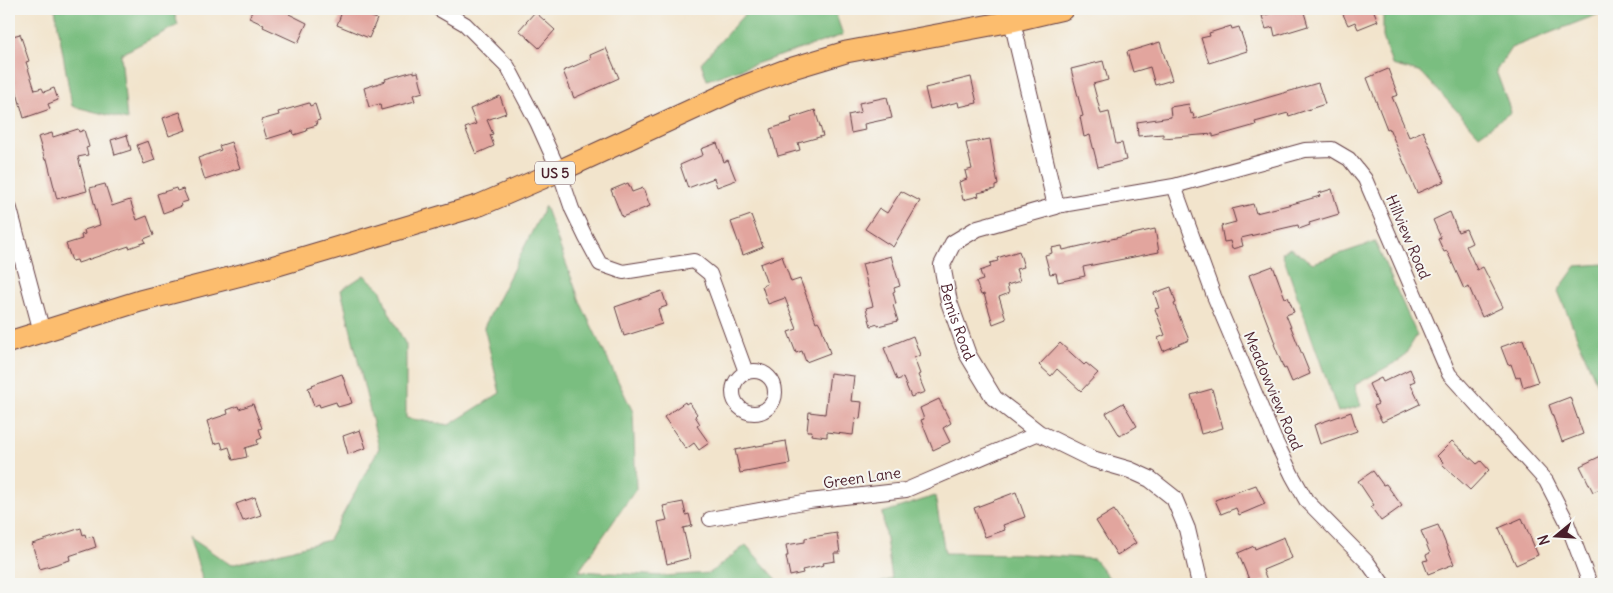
<svg xmlns="http://www.w3.org/2000/svg" width="1613" height="593" font-family="Delius,sans-serif">
  <style>
    .forest { fill: #7abe80; stroke: #626e56 }
    .building { fill: #e2a59e }
    .lines { fill: none; stroke-linecap: round; stroke-linejoin: round }
    .minor-casing { stroke: #633d43; stroke-width: 16 }
    .tertiary-casing { stroke: #633d43; stroke-width: 18 }
    .primary-casing { stroke: #633d43; stroke-width: 23 }
    .minor { stroke: #fff; stroke-width: 14 }
    .tertiary { stroke: #fff; stroke-width: 16 }
    .primary { stroke: #fcbd6e; stroke-width: 21 }
    .labels { text-anchor: middle; stroke-width: 4; stroke-linejoin: round; paint-order: stroke }
    .shield { fill: #f6f6f2; stroke: #7e6067; stroke-width: 1 }
    .shield-label { font-size: 14px; font-weight: bold; fill: #4a1f2b }
    .street-label { font-size: 15px; fill: #4a1f2b; stroke: #f6f6f2 }
  </style>
  <rect width="100%" height="100%" fill="#f6f6f2"/>
  <filter id="ink" filterUnits="userSpaceOnUse"><feTurbulence type="fractalNoise" baseFrequency=".02" numOctaves="2"/><feDisplacementMap in="SourceGraphic" scale="10" xChannelSelector="R" yChannelSelector="G"/><feConvolveMatrix kernelMatrix="1 2 1 2 8 2 1 2 1" color-interpolation-filters="sRGB"/></filter>
  <filter id="wash" filterUnits="userSpaceOnUse"><feTurbulence type="fractalNoise" baseFrequency=".0096" numOctaves="4" result="noise"/><feDisplacementMap in="SourceGraphic" scale="20" xChannelSelector="R" yChannelSelector="G"/><feGaussianBlur stdDeviation="1.12" result="paint"/><feColorMatrix in="noise" values="0 0 0 0 0 0 0 0 0 0 0 0 0 0 0 0 0 1.4 0 .05"/><feComposite in="paint" operator="in"/></filter>
  <g filter="url(#wash)">
    <rect width="100%" height="100%" fill="#f2e4cc"/>
    <path class="forest" d="M 55,9 L 173,9 L 178,25 L 121,54 L 127,120 L 72,106 Z
      M 749,9 L 834,9 L 843,35 L 707,80 L 701,63 Z
      M 1383,9 L 1604,9 L 1604,12 L 1511,48 L 1496,71 L 1511,112 L 1479,135 L 1422,73 L 1392,65 L 1383,37 Z
      M 545,206 L 581,304 L 633,412 L 636,489 L 579,571 L 663,576 L 710,573 L 746,545 L 781,584 L 202,584 L 201,574 L 189,537 L 231,565 L 329,540 L 379,448 L 341,290 L 364,275 L 380,289 L 388,310 L 406,345 L 406,418 L 449,425 L 500,393 L 484,327 Z
      M 1375,242 L 1417,335 L 1403,358 L 1355,385 L 1361,406 L 1338,412 L 1282,253 L 1290,248 L 1313,263 Z
      M 1604,264 L 1604,401 L 1558,291 L 1576,266 Z
      M 935,496 L 945,553 L 1021,554 L 1094,559 L 1114,584 L 876,584 L 892,579 L 882,513 Z"/>
    <g id="blocks">
      <path class="building" d="M 253,9 L 283,9 L 290,12 L 289,14 L 307,23 L 298,43 L 263,27 L 264,25 L 249,18 Z
        M 343,9 L 351,9 L 377,19 L 369,38 L 337,25 Z
        M 1284,9 L 1303,9 L 1308,26 L 1275,36 L 1273,27 L 1266,29 L 1262,16 Z
        M 1350,9 L 1373,9 L 1378,21 L 1358,29 L 1355,22 L 1348,25 L 1342,12 Z
        M 535,12 L 555,30 L 539,48 L 519,30 Z
        M 1231,26 L 1232,29 L 1239,27 L 1247,51 L 1209,63 L 1201,38 L 1210,36 L 1209,33 Z
        M 20,34 L 29,61 L 26,62 L 35,90 L 42,88 L 44,92 L 54,88 L 58,100 L 48,104 L 50,109 L 24,118 L 9,64 L 9,37 Z
        M 1160,42 L 1172,80 L 1155,85 L 1150,67 L 1133,72 L 1127,52 Z
        M 606,48 L 619,78 L 574,98 L 563,71 L 591,59 L 590,55 Z
        M 1103,61 L 1108,80 L 1093,84 L 1101,114 L 1109,112 L 1116,144 L 1122,143 L 1126,160 L 1098,167 L 1090,135 L 1084,137 L 1080,117 L 1083,116 L 1071,69 Z
        M 1388,69 L 1398,95 L 1392,97 L 1409,137 L 1423,131 L 1445,181 L 1417,193 L 1389,128 L 1387,129 L 1367,78 Z
        M 414,71 L 414,73 L 418,72 L 423,92 L 413,95 L 415,101 L 381,110 L 380,104 L 369,107 L 364,88 L 386,81 L 385,79 Z
        M 971,77 L 977,103 L 959,107 L 958,102 L 930,109 L 925,88 Z
        M 1318,83 L 1325,104 L 1289,116 L 1288,113 L 1255,122 L 1256,125 L 1213,137 L 1213,134 L 1163,138 L 1163,134 L 1138,136 L 1137,122 L 1171,117 L 1170,107 L 1189,104 L 1191,114 L 1193,113 L 1194,119 Z
        M 500,96 L 506,113 L 487,120 L 493,134 L 490,135 L 494,146 L 476,154 L 465,128 L 476,124 L 470,109 Z
        M 887,97 L 892,118 L 864,124 L 865,130 L 851,133 L 848,115 L 861,112 L 859,103 Z
        M 309,103 L 310,106 L 315,104 L 320,120 L 316,121 L 317,125 L 306,128 L 307,131 L 294,135 L 293,131 L 267,139 L 261,120 L 279,115 L 278,112 Z
        M 815,110 L 823,136 L 798,143 L 800,150 L 778,156 L 770,129 L 792,122 L 791,118 Z
        M 180,112 L 186,130 L 169,136 L 163,118 Z
        M 78,129 L 79,132 L 84,130 L 89,147 L 86,148 L 88,155 L 78,157 L 87,191 L 57,199 L 47,159 L 45,160 L 38,137 L 52,133 L 53,137 Z
        M 127,135 L 131,150 L 115,155 L 111,140 Z
        M 990,139 L 998,185 L 995,186 L 995,189 L 978,193 L 979,196 L 963,200 L 959,182 L 967,179 L 965,171 L 972,169 L 966,143 Z
        M 148,141 L 155,160 L 144,164 L 137,145 Z
        M 231,142 L 240,168 L 205,180 L 198,158 L 221,150 L 219,146 Z
        M 717,143 L 724,162 L 728,160 L 736,180 L 717,187 L 714,178 L 688,188 L 680,165 L 703,155 L 701,149 Z
        M 628,183 L 632,192 L 643,188 L 650,206 L 622,217 L 611,190 Z
        M 105,184 L 112,206 L 130,200 L 137,220 L 147,216 L 154,235 L 144,239 L 146,242 L 129,248 L 129,246 L 78,263 L 77,260 L 72,261 L 66,244 L 82,239 L 81,235 L 85,234 L 84,230 L 100,225 L 90,188 Z
        M 176,188 L 177,191 L 183,189 L 188,201 L 181,203 L 182,206 L 163,213 L 157,194 Z
        M 1332,189 L 1339,214 L 1309,223 L 1310,225 L 1299,229 L 1298,225 L 1241,238 L 1243,246 L 1232,249 L 1230,241 L 1224,242 L 1221,226 L 1236,222 L 1232,209 L 1253,204 L 1256,213 L 1292,204 L 1320,196 L 1319,193 Z
        M 901,191 L 920,201 L 893,247 L 865,229 L 879,208 L 887,213 Z
        M 1450,212 L 1458,232 L 1466,229 L 1472,243 L 1466,246 L 1477,270 L 1483,267 L 1503,307 L 1482,317 L 1469,287 L 1464,289 L 1447,251 L 1444,252 L 1438,239 L 1441,238 L 1433,220 Z
        M 751,215 L 763,247 L 743,255 L 731,222 Z
        M 1155,229 L 1159,252 L 1083,267 L 1085,276 L 1058,282 L 1056,273 L 1050,274 L 1045,255 L 1052,253 L 1051,248 L 1062,246 L 1063,250 Z
        M 1019,251 L 1024,267 L 1016,269 L 1020,281 L 1007,285 L 1009,293 L 999,297 L 1006,319 L 993,324 L 984,294 L 981,295 L 976,282 L 983,280 L 980,271 L 991,267 L 990,263 L 998,261 L 997,258 Z
        M 782,256 L 791,282 L 800,279 L 816,322 L 818,321 L 821,326 L 830,353 L 806,362 L 802,351 L 796,353 L 788,332 L 797,329 L 785,298 L 768,304 L 762,286 L 767,284 L 760,264 Z
        M 891,256 L 900,286 L 894,288 L 895,291 L 893,292 L 896,304 L 893,305 L 898,321 L 878,326 L 878,324 L 871,326 L 866,308 L 873,306 L 862,264 Z
        M 1273,266 L 1285,298 L 1288,297 L 1294,312 L 1286,315 L 1310,374 L 1292,382 L 1286,368 L 1284,369 L 1274,344 L 1275,343 L 1249,275 Z
        M 1171,287 L 1176,303 L 1174,304 L 1189,340 L 1163,351 L 1158,338 L 1165,335 L 1155,309 L 1159,308 L 1154,293 Z
        M 662,291 L 667,306 L 658,309 L 662,324 L 624,336 L 615,307 Z
        M 913,336 L 920,355 L 914,358 L 920,374 L 918,375 L 925,392 L 911,397 L 903,378 L 897,380 L 884,348 Z
        M 1523,339 L 1538,382 L 1523,387 L 1520,376 L 1516,378 L 1511,364 L 1508,365 L 1501,347 Z
        M 1060,343 L 1084,365 L 1086,363 L 1098,373 L 1081,391 L 1057,369 L 1051,376 L 1039,365 Z
        M 1410,369 L 1415,381 L 1410,383 L 1420,404 L 1382,422 L 1374,406 L 1378,404 L 1369,384 L 1381,378 L 1383,382 Z
        M 830,373 L 854,376 L 851,401 L 862,402 L 860,419 L 855,418 L 853,435 L 827,432 L 827,437 L 811,435 L 812,431 L 807,431 L 809,412 L 825,414 Z
        M 342,374 L 352,403 L 338,407 L 336,402 L 320,407 L 319,404 L 314,406 L 308,388 L 313,386 L 312,385 Z
        M 1212,389 L 1223,428 L 1201,434 L 1191,395 Z
        M 1570,397 L 1583,434 L 1562,442 L 1549,405 Z
        M 939,399 L 951,423 L 943,428 L 950,442 L 933,450 L 921,420 L 924,419 L 920,408 Z
        M 685,402 L 686,404 L 689,402 L 697,414 L 695,416 L 700,424 L 697,426 L 709,443 L 699,450 L 694,443 L 686,449 L 664,417 Z
        M 1123,403 L 1137,426 L 1120,436 L 1106,413 Z
        M 253,404 L 262,428 L 259,429 L 262,438 L 257,440 L 258,444 L 245,448 L 247,457 L 233,460 L 229,447 L 223,449 L 221,442 L 214,444 L 207,421 L 228,414 L 227,410 L 238,406 L 239,409 Z
        M 1351,412 L 1357,431 L 1320,444 L 1314,425 Z
        M 360,430 L 366,448 L 348,454 L 343,436 Z
        M 786,441 L 790,464 L 740,473 L 735,450 Z
        M 1452,441 L 1477,464 L 1481,461 L 1489,470 L 1470,490 L 1442,464 L 1443,462 L 1437,456 Z
        M 1601,456 L 1604,463 L 1604,487 L 1593,492 L 1580,466 Z
        M 1373,471 L 1383,485 L 1386,484 L 1402,506 L 1381,521 L 1371,507 L 1374,505 L 1358,481 Z
        M 1256,485 L 1265,504 L 1239,515 L 1236,508 L 1221,514 L 1215,500 Z
        M 1016,492 L 1025,517 L 1003,525 L 1005,530 L 985,537 L 974,508 Z
        M 255,497 L 261,515 L 243,521 L 236,504 Z
        M 683,502 L 686,515 L 689,514 L 692,526 L 683,528 L 690,558 L 667,564 L 658,522 L 667,520 L 663,506 Z
        M 1114,510 L 1136,543 L 1117,555 L 1096,521 Z
        M 1522,518 L 1538,555 L 1516,565 L 1499,528 Z
        M 1438,525 L 1454,564 L 1428,574 L 1423,561 L 1428,560 L 1426,555 L 1430,553 L 1421,531 Z
        M 81,528 L 83,535 L 85,534 L 86,538 L 93,536 L 96,547 L 69,556 L 70,560 L 40,569 L 32,544 Z
        M 837,533 L 840,553 L 834,553 L 835,561 L 823,563 L 824,565 L 802,570 L 803,573 L 790,576 L 786,556 L 788,556 L 786,545 L 805,542 L 805,538 Z
        M 1284,537 L 1292,558 L 1263,570 L 1267,580 L 1256,584 L 1251,584 L 1238,553 L 1254,546 L 1255,549 Z"/>
    </g>
  </g>
  <g filter="url(#ink)">
    <use href="#blocks" fill-opacity="0" stroke="#633d43" stroke-width="1"/>
    <g class="lines">
      <defs>
        <path id="minor" d="M 439,9 L 465,24 L 508,67 L 537,122 L 559,171 L 572,209 L 586,238 L 600,264 L 623,272 L 694,261 L 710,274 L 746,372
          M 1174,186 L 1214,296 L 1274,438 L 1292,475 L 1306,500 L 1368,563 L 1383,584
          M 1056,206 L 1174,186 L 1305,150 L 1332,149 L 1349,159 L 1365,179 L 1449,374 L 1546,481 L 1566,520 L 1590,584
          M733 392a21 21 0 1 1 42 0a21 21 0 1 1-42 0Z
          M 710,519 L 809,501 L 906,490 L 1039,433"/>
        <g id="tertiary">
          <path id="s1" d="M 1012,21 L 1056,206 L 978,228 L 953,243 L 942,265 L 949,302 L 968,355 L 994,398 L 1039,433 L 1092,459 L 1130,470 L 1150,479 L 1174,498 L 1187,529 L 1200,584"/>
          <path d="M 9,209 L 42,332"/>
        </g>
        <path id="primary" d="M 9,342 L 140,301 L 268,268 L 480,205 L 559,171 L 737,89 L 786,70 L 846,52 L 1012,21 L 1063,9"/>
      </defs>
      <use href="#minor" class="minor-casing"/>
      <use href="#tertiary" class="tertiary-casing"/>
      <use href="#primary" class="primary-casing"/>
      <use href="#minor" class="minor"/>
      <use href="#tertiary" class="tertiary"/>
      <use href="#primary" class="primary"/>
    </g>
  </g>
  <g class="labels">
    <rect class="shield" x="535" y="161.5" width="40" height="23" rx="4"/>
    <g class="shield-label">
      <text x="555" y="178">US 5</text>
    </g>
    <g class="street-label">
      <text transform="translate(1408 237) rotate(67)" y="5">Hillview Road</text>
      <text dy="5" stroke="none"><textPath href="#s1" startOffset="384">Bemis Road</textPath></text>
      <text transform="translate(1273 391) rotate(67)" y="5">Meadowview Road</text>
      <text transform="translate(862 478) rotate(-8)" y="5">Green Lane</text>
    </g>
  </g>
  <rect width="1613" height="593" fill="none" stroke="#f6f6f2" stroke-width="30"/>
  <g transform="translate(1556 536) rotate(252)" stroke="#f6f6f2" stroke-width="4" paint-order="stroke">
  <path d="M0-4L9 19L0 12L-9 19Z" fill="#4a1f2b"/>
  <text y="-8" font-size="14" font-weight="bold" text-anchor="middle" fill="#4a1f2b">N</text>
  </g>
</svg>
